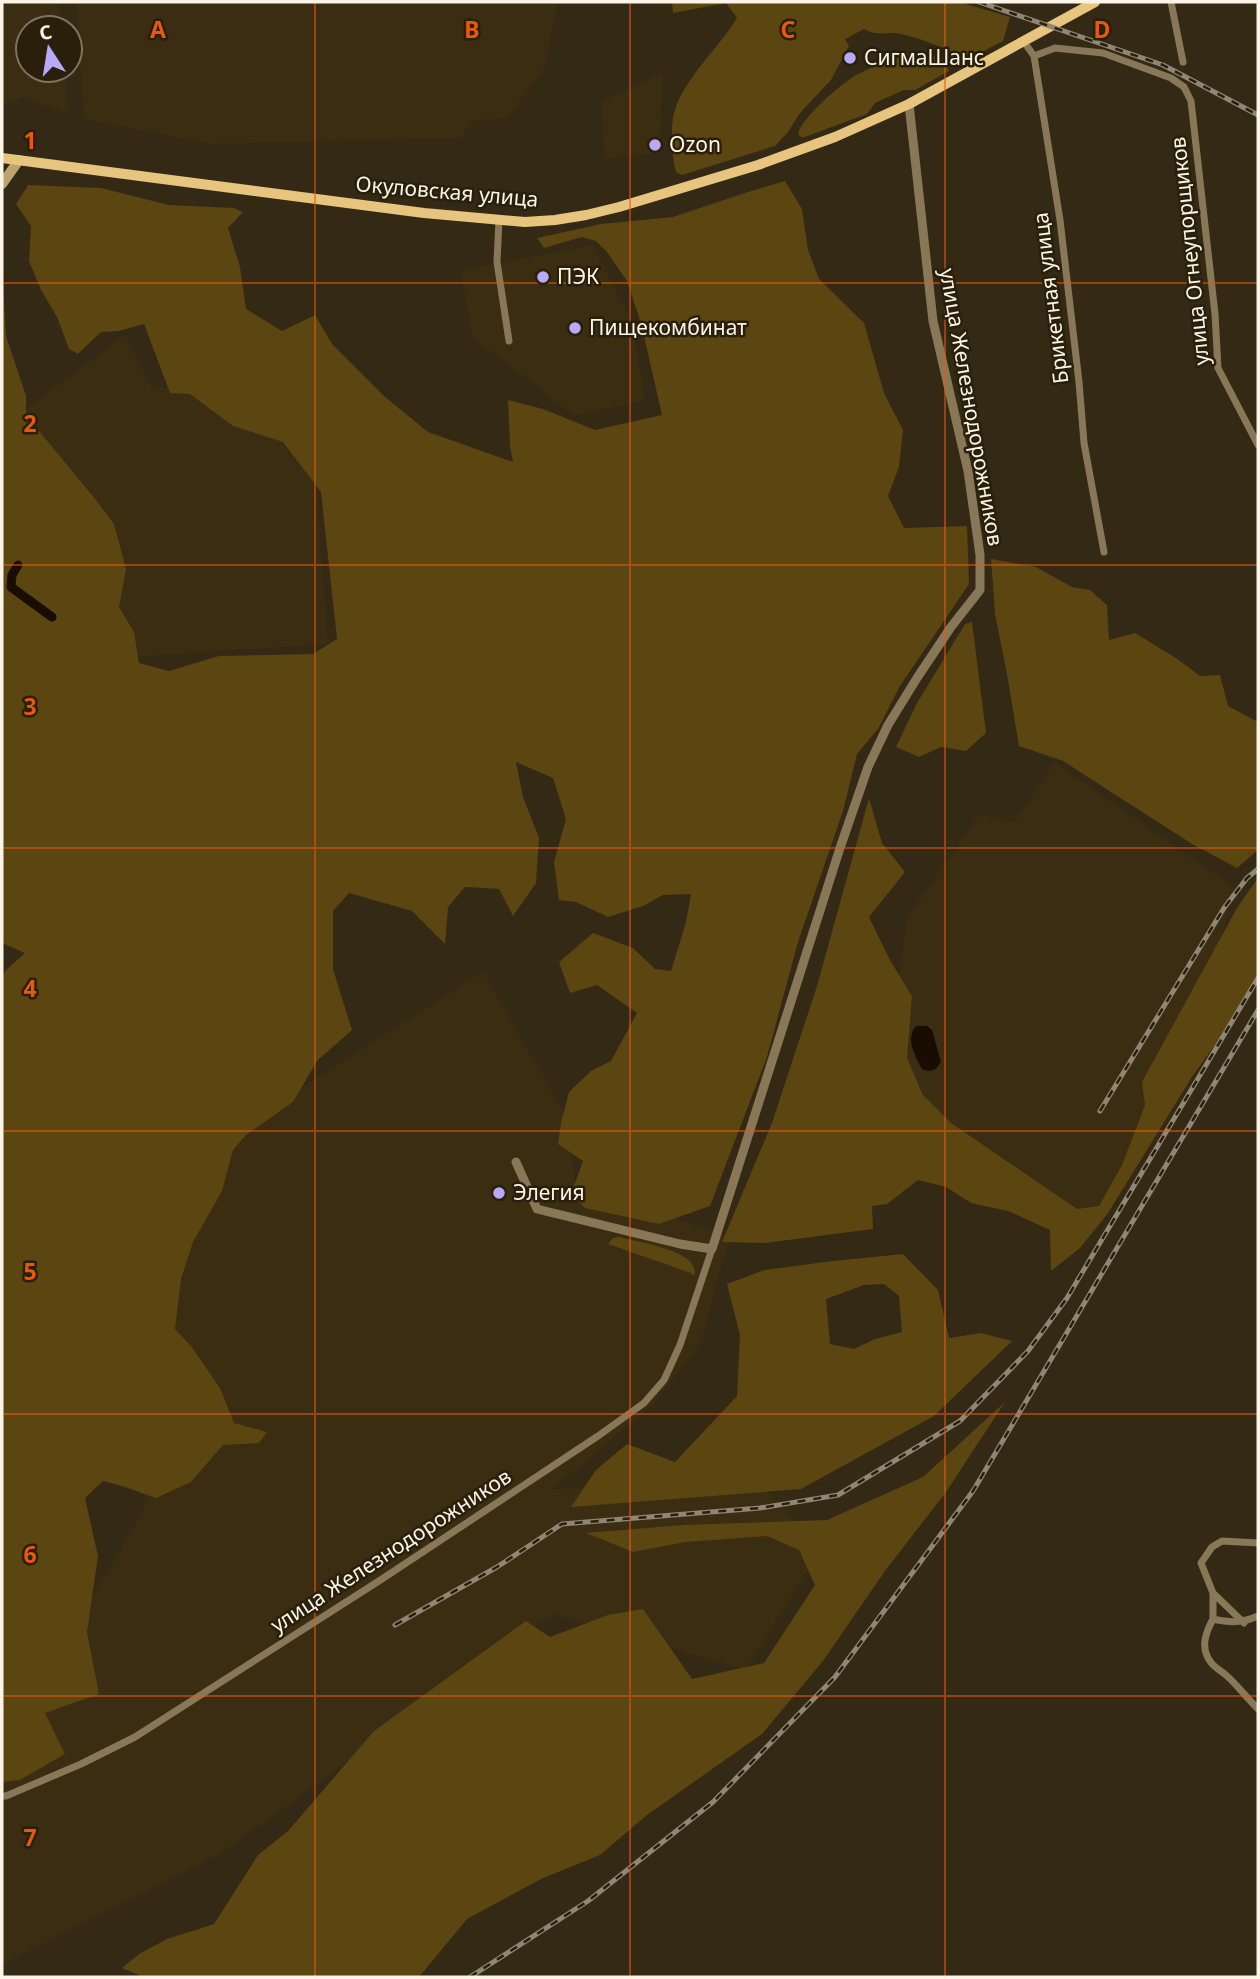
<svg xmlns="http://www.w3.org/2000/svg" width="1260" height="1979" font-family="'Noto Sans',sans-serif">
  <style>
    .built { fill: #3a2d11 }
    .green { fill: #5b4510; fill-rule: evenodd }
    .water { fill: #180d00 }
    .lines { fill: none; stroke-linecap: round; stroke-linejoin: round }
    .canal { stroke: #180d00; stroke-width: 9 }
    .minor { stroke: #887857; stroke-width: 7 }
    .tertiary { stroke: #887857; stroke-width: 9 }
    .secondary { stroke: #bda46e; stroke-width: 10 }
    .primary { stroke: #e7c57f; stroke-width: 10 }
    .rail-casing { stroke: #8f8675; stroke-width: 5 }
    .rail { stroke: #291f0a; stroke-width: 2.5; stroke-dasharray: 8; stroke-linecap: butt }
    .grid { fill: none; stroke: #e8590c; stroke-width: 2; stroke-opacity: 0.55 }
    .poi-dot { fill: #b9aaf7; stroke: #291f0a; stroke-width: 2.5 }
    .labels { text-anchor: middle; stroke-width: 5; stroke-linejoin: round; paint-order: stroke }
    .poi-label { font-size: 21px; fill: #fbf4e7; stroke: #291f0a; text-anchor: start }
    .street-label { font-size: 21px; fill: #fbf4e7; stroke: #291f0a }
    .grid-label { font-size: 23px; text-anchor: middle; font-weight: bold; fill: #e8590c; stroke: #291f0a; stroke-width: 5; stroke-linejoin: round; paint-order: stroke }
  </style>
  <rect width="100%" height="100%" fill="#332914"/>
  <path class="built" d="M 2,2 L 59,2 L 61,28 L 28,28 L 28,70 L 65,70 L 68,114 L 21,97 L 10,104 L 2,104 Z
    M 76,2 L 558,2 L 544,69 L 507,119 L 474,120 L 461,138 L 211,144 L 84,119 Z
    M 662,73 L 660,153 L 604,159 L 602,101 Z
    M 593,245 L 632,321 L 645,400 L 575,416 L 473,338 L 460,270 Z
    M 125,334 L 153,389 L 204,383 L 310,400 L 328,644 L 43,663 L 18,415 Z
    M 1055,762 L 1235,888 L 1178,1097 L 1097,1231 L 882,1092 L 907,918 L 980,814 L 1014,823 Z
    M 483,972 L 566,1115 L 576,1188 L 730,1236 L 701,1342 L 651,1407 L 552,1489 L 762,1485 L 821,1549 L 746,1670 L 553,1614 L 223,1852 L 2,1965 L 2,1699 L 55,1659 L 144,1509 L 171,1170 Z"/>
  <path class="green" d="M 672,2 L 959,2 L 1010,17 L 1003,41 L 969,59 C 947,50 925,39 901,34 C 887,31 878,37 864,29 L 845,39 L 849,46 L 831,80 L 800,113 L 788,132 L 775,146 L 682,175 L 676,172 C 672,157 670,128 674,113 C 682,81 720,46 737,18 L 726,3 L 673,13 Z
    M 913,52 C 928,53 938,54 948,65 L 949,71 L 915,90 L 904,90 L 875,103 L 867,114 L 856,118 L 805,137 L 801,137 L 798,134 C 801,118 841,84 856,75 C 874,66 894,59 913,52 Z
    M 785,181 L 802,209 L 808,250 L 819,279 L 864,323 L 884,393 L 903,430 L 899,467 L 888,496 L 904,528 L 967,526 L 969,584 L 900,686 L 878,729 L 857,754 L 843,811 L 798,942 L 767,1057 L 710,1206 L 659,1224 L 585,1208 L 571,1194 L 583,1161 L 558,1144 L 561,1123 L 569,1092 L 591,1071 L 611,1061 L 637,1013 L 597,985 L 570,993 L 559,962 L 593,933 L 633,948 L 655,969 L 671,971 L 686,922 L 691,894 L 663,895 L 643,906 L 608,917 L 576,902 L 559,900 L 554,862 L 566,819 L 553,778 L 516,762 L 523,797 L 539,838 L 536,883 L 513,916 L 499,889 L 465,887 L 448,907 L 445,944 L 412,911 L 349,893 L 333,911 L 333,969 L 352,1030 L 317,1061 L 293,1102 L 246,1135 L 233,1150 L 222,1191 L 193,1242 L 181,1279 L 175,1329 L 191,1346 L 220,1388 L 234,1423 L 267,1432 L 259,1443 L 223,1445 L 191,1482 L 156,1498 L 122,1486 L 103,1481 L 85,1498 L 98,1556 L 87,1632 L 99,1694 L 45,1713 L 65,1754 L 20,1780 L 2,1782 L 2,977 L 5,971 L 25,953 L 2,943 L 2,266 L 6,336 L 26,396 L 26,415 L 96,500 L 114,524 L 126,569 L 119,607 L 134,632 L 139,663 L 169,671 L 219,656 L 313,654 L 337,639 L 321,492 L 283,442 L 233,426 L 190,394 L 170,393 L 144,324 L 119,331 L 101,332 L 78,354 L 69,349 L 57,317 L 41,290 L 29,261 L 31,226 L 16,204 L 28,185 L 101,188 L 169,205 L 234,208 L 243,212 L 228,228 L 240,267 L 246,309 L 282,331 L 315,315 L 332,344 L 385,397 L 428,432 L 513,462 L 510,446 L 508,400 L 543,409 L 595,430 L 662,415 L 641,323 L 627,281 L 607,252 L 596,241 L 582,237 L 544,248 L 537,238 L 601,224 L 673,217 L 751,191 Z
    M 991,559 L 1036,567 L 1072,587 L 1090,590 L 1107,605 L 1109,640 L 1135,633 L 1176,658 L 1200,676 L 1220,675 L 1228,706 L 1258,722 L 1258,850 L 1237,868 L 1192,844 L 1063,761 L 1019,746 L 1007,674 L 995,614 Z
    M 972,622 L 986,733 L 966,751 L 941,747 L 919,757 L 896,747 L 917,703 L 965,624 Z
    M 869,798 L 882,843 L 905,872 L 869,917 L 891,962 L 912,996 L 907,1058 L 923,1095 L 951,1123 L 1077,1209 L 1099,1206 L 1122,1165 L 1145,1105 L 1142,1082 L 1237,908 L 1255,882 L 1258,879 L 1258,981 L 1252,993 L 1192,1077 L 1108,1213 L 1080,1248 L 1051,1271 L 1050,1230 L 1008,1211 L 971,1203 L 946,1187 L 918,1180 L 887,1204 L 872,1206 L 873,1229 L 765,1243 L 722,1242 L 772,1123 L 817,986 Z
    M 619,1237 C 637,1242 703,1251 694,1276 L 691,1273 L 608,1244 L 613,1238 Z
    M 903,1254 L 938,1290 L 949,1338 L 981,1333 L 1012,1341 L 934,1416 L 801,1489 L 571,1507 L 596,1470 L 627,1444 L 675,1462 L 737,1396 L 740,1335 L 727,1284 L 765,1270 L 833,1261 ZM 884,1284 L 899,1296 L 902,1332 L 875,1339 L 854,1349 L 830,1344 L 826,1299 L 864,1285 Z
    M 1005,1402 L 946,1492 L 885,1571 L 823,1661 L 762,1734 L 647,1815 L 600,1855 L 541,1879 L 467,1919 L 419,1977 L 143,1977 L 122,1968 L 139,1954 L 167,1939 L 214,1924 L 258,1855 L 288,1831 L 374,1731 L 526,1621 L 550,1637 L 608,1615 L 643,1609 L 692,1679 L 764,1663 L 815,1585 L 799,1550 L 767,1536 L 686,1542 L 633,1552 L 586,1533 L 683,1525 L 827,1520 L 923,1477 Z"/>
  <path class="water" d="M 916,1026 L 927,1026 L 932,1030 L 941,1062 L 936,1069 L 929,1071 L 922,1069 C 915,1056 905,1038 916,1026 Z"/>
  <g class="lines">
    <path class="canal" d="M 18,565 L 12,575 L 11,587 L 52,617"/>
    <path class="minor" d="M 1171,2 L 1183,62
      M 1024,42 L 1034,56 L 1060,220 L 1079,382 L 1084,443 L 1104,552
      M 1034,56 L 1055,48 L 1103,53 L 1171,78 L 1184,87 L 1191,101 L 1215,314 L 1218,368 L 1258,445
      M 499,220 L 497,262 L 509,341
      M 1213,1593 L 1213,1619
      M 1258,1616 C 1242,1623 1231,1623 1213,1619 C 1206,1632 1200,1647 1210,1661 C 1213,1667 1222,1671 1227,1676 C 1238,1686 1247,1698 1258,1709
      M 1244,1623 L 1213,1593 L 1201,1563 L 1212,1547 L 1222,1541 L 1258,1543
      M 2,1796 L 6,1796 L 81,1764 L 135,1737 L 382,1579 L 598,1436 L 644,1403 L 664,1380 L 680,1345 L 712,1249"/>
    <path class="tertiary" d="M 516,1162 L 537,1209 L 680,1244 L 712,1249 L 840,848 L 868,767 L 888,725 L 917,678 L 951,627 L 980,590 L 980,555 L 968,471 L 933,321 L 909,104"/>
    <path class="secondary" d="M 2,184 L 19,160"/>
    <path class="primary" d="M 2,158 L 424,213 L 525,222 L 555,220 L 586,215 L 619,207 L 758,165 L 835,137 L 909,104 L 1095,2"/>
    <defs>
      <path id="rail" d="M 979,2 L 1163,65 L 1258,115
        M 1100,1111 L 1224,908 L 1247,878 L 1258,869
        M 395,1625 L 497,1567 L 562,1524 L 760,1508 L 838,1495 L 960,1421 L 1028,1351 L 1067,1298 L 1258,978
        M 470,1977 L 588,1901 L 713,1802 L 835,1677 L 973,1491 L 1258,1010"/>
    </defs>
    <use href="#rail" class="rail-casing"/>
    <use href="#rail" class="rail"/>
  </g>
  <path class="grid" d="M 315,2 L 315,1977M 630,2 L 630,1977M 945,2 L 945,1977M 2,283 L 1258,283M 2,565 L 1258,565M 2,848 L 1258,848M 2,1131 L 1258,1131M 2,1414 L 1258,1414M 2,1696 L 1258,1696"/>
  <g class="poi-dot">
    <circle cx="850" cy="58" r="7"/>
    <circle cx="655" cy="145" r="7"/>
    <circle cx="543" cy="277" r="7"/>
    <circle cx="575" cy="328" r="7"/>
    <circle cx="499" cy="1193" r="7"/>
  </g>
  <g class="labels">
    <g class="poi-label">
      <text x="864" y="65">СигмаШанс</text>
      <text x="669" y="152">Ozon</text>
      <text x="557" y="284">ПЭК</text>
      <text x="589" y="335">Пищекомбинат</text>
      <text x="513" y="1200">Элегия</text>
    </g>
    <g class="street-label">
      <text transform="translate(447 192) rotate(5)" y="7">Окуловская улица</text>
      <text transform="translate(1190 251) rotate(-96)" y="7">улица Огнеупорщиков</text>
      <text transform="translate(1051 298) rotate(-97)" y="7">Брикетная улица</text>
      <text transform="translate(971 407) rotate(80)" y="7">улица Железнодорожников</text>
      <text transform="translate(391 1551) rotate(-33)" y="7">улица Железнодорожников</text>
    </g>
  </g>
  <g class="grid-label">
    <text x="158" y="38">A</text>
    <text x="472" y="38">B</text>
    <text x="788" y="38">C</text>
    <text x="1102" y="38">D</text>
    <text x="30" y="149">1</text>
    <text x="30" y="432">2</text>
    <text x="30" y="715">3</text>
    <text x="30" y="997">4</text>
    <text x="30" y="1280">5</text>
    <text x="30" y="1563">6</text>
    <text x="30" y="1846">7</text>
  </g>
  <rect width="1260" height="1979" fill="none" stroke="#fbf4e7" stroke-width="7"/>
  <g transform="translate(49 49) rotate(348)"><circle r="33" fill="#291f0a" stroke="#7d7462" stroke-width="2"/>
  <path d="M0-5L12 26L0 18L-12 26Z" fill="#b9aaf7"/>
  <text y="-10" font-size="19" font-weight="bold" text-anchor="middle" fill="#fbf4e7">С</text>
  </g>
</svg>
